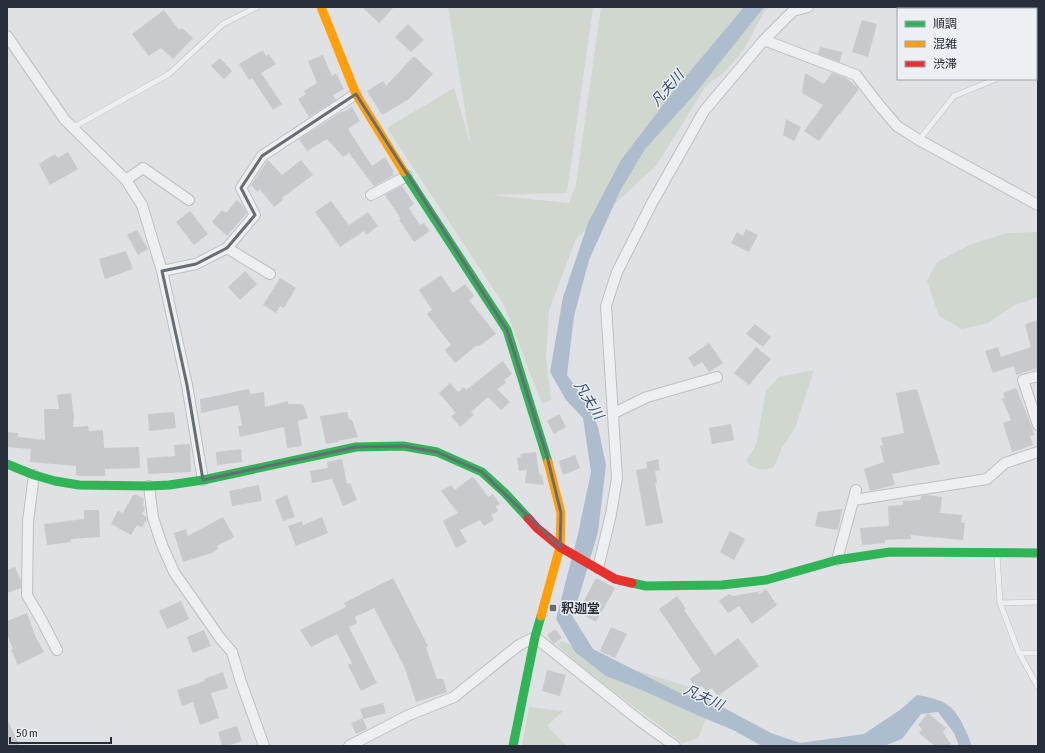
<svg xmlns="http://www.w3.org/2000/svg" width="1045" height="753" font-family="'Asap Condensed','Noto Sans JP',sans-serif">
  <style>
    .green { fill: #cfd7cf }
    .water { fill: #aebdce }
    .building { fill: #c7c9cc }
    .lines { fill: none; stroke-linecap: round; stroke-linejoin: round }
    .lane-casing { stroke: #bdbfc2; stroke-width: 6 }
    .street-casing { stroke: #bdbfc2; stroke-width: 12 }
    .lane { stroke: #eeeff0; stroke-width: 5 }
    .street { stroke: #eeeff0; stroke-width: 10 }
    .fast { stroke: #30b455; stroke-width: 9 }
    .slow { stroke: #ff9f0a; stroke-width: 9 }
    .jam { stroke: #e5322d; stroke-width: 9 }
    .marked { fill: none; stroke: #676d76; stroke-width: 3; stroke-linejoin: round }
    .poi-dot { fill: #676d76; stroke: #eceff3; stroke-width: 1.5 }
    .labels { text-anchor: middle; stroke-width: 3; stroke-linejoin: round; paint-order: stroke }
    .poi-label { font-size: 13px; font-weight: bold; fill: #272e3b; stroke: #eceff3; text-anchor: start }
    .water-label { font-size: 14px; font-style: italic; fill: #344d6c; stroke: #eceff3 }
  </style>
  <rect width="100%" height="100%" fill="#dfe1e4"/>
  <path class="green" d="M 448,7 L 593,7 L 567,193 L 490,195 L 569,203 L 576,184 L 601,7 L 771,7 L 765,10 L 744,49 L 726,71 L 706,86 L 656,166 L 576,239 L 549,310 L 546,358 L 551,400 L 542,404 L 504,305 L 387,128 L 454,88 L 471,146 Z
    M 1038,232 L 1038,297 L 1015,305 L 988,323 L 962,329 L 939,316 L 927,281 L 937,262 L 969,245 L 1007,233 Z
    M 814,370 L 795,428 L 782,448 L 774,467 C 763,472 754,469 746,461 L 756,445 L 766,391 L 779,377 Z
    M 562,641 C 606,661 651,676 697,689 L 708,714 L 698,738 L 683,743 L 586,671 L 557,645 Z
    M 529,707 L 563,711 L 547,726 L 567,746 L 522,746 Z"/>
  <path class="water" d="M 744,7 L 764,7 L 694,95 L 645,149 L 620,191 L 589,260 L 574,316 L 567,375 L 590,407 L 598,427 L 606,465 L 598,532 L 573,617 L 593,649 L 682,694 L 711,701 L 771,733 L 800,743 L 864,734 L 900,710 L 917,695 C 928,697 940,699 949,706 C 959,713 968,735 972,746 L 959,746 L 954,733 L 938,712 L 921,714 L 902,739 L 884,746 L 762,746 L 733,730 L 690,712 L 642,690 L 606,676 L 575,652 L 556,619 L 578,534 L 591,472 L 583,418 L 566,400 L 550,372 L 563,297 L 588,223 L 621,160 L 672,93 Z"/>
  <path class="building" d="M 362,7 L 394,7 L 379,23 Z
    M 164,10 L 179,30 L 182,28 L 193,38 L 173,59 L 161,48 L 149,56 L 132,34 Z
    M 862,20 L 877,24 L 868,57 L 852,52 Z
    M 408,24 L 424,40 L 411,52 L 395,37 Z
    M 820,47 L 842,52 L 840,62 L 818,54 Z
    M 263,50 L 266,56 L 269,54 L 276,64 L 261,73 L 282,104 L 273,110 L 252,78 L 249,80 L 239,64 Z
    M 323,55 L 332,76 L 336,73 L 344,89 L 333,95 L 336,100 L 309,117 L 298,99 L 306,94 L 304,91 L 317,83 L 308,61 Z
    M 414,56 L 433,74 L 409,99 L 382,115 L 367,91 L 383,81 L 386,86 Z
    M 220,58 L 232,71 L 224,79 L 211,66 Z
    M 805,73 L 824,84 L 832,73 L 846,78 L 859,89 L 839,115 L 839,114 L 819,141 L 804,131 L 823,105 L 802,93 Z
    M 352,107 L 360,121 L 348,129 L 372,166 L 385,157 L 394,172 L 392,173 L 394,175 L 374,186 L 349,153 L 343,157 L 327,139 L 307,151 L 299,139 L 343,111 L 344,112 Z
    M 786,119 L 801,127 L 794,141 L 783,135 Z
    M 68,152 L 78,169 L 50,185 L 39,164 L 55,154 L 58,158 Z
    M 268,160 L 282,175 L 301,160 L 313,175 L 282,198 L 283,200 L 274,207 L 260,189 L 257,192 L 251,185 Z
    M 402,186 L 414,204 L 409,208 L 420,225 L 424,223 L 430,231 L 414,242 L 399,220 L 401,219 L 385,195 Z
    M 237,200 L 242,205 L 247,213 L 227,236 L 212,222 L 222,210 L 226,213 Z
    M 331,201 L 349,225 L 368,212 L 378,226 L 366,235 L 364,231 L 340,247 L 315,212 Z
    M 190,211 L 208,234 L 194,245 L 176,222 Z
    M 746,229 L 758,235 L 749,252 L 731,243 L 737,232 L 743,236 Z
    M 137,230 L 148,249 L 138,255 L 127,235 Z
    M 126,251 L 133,269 L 105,279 L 99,259 Z
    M 245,271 L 257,284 L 240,300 L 228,287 Z
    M 441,275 L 453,293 L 465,284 L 474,296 L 469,300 L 496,334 L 479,346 L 476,346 L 455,363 L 445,350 L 451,345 L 427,314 L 432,310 L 419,290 Z
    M 280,278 L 296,288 L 284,308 L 280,306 L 276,313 L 263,305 Z
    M 1038,320 L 1038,368 L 1016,375 L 1014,366 L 993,373 L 985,351 L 998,347 L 1001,357 L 1031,347 L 1025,324 Z
    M 755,324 L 771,337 L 763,347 L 746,334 Z
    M 709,343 L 723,363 L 709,372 L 702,362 L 694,367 L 688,358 Z
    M 756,347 L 771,359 L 749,385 L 734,373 Z
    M 503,361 L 512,374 L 504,380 L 506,383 L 497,389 L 510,402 L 501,410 L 488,397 L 471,412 L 474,415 L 460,427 L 451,416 L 456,413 L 439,393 L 450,383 L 458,392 L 464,387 L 466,390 Z
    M 1016,388 L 1031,424 L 1034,435 L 1030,436 L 1033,445 L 1012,452 L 1003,423 L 1011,420 L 1002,399 L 1005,398 L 1003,393 Z
    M 249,389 L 250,394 L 264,392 L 265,407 L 288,401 L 288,404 L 303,404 L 308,418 L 298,421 L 302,446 L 287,448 L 284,427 L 240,437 L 238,426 L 242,425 L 238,405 L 201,413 L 200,399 Z
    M 917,389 L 940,464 L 892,474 L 895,485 L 870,491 L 864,469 L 884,462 L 880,446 L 883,445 L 881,438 L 904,433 L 896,393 Z
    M 71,393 L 74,418 L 73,427 L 88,426 L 89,431 L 103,430 L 104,448 L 139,447 L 140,468 L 105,469 L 105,476 L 80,476 L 76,475 L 76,466 L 30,462 L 31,449 L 7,447 L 7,432 L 18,433 L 18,437 L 45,440 L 44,409 L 59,409 L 57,395 Z
    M 174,412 L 176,428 L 149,431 L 148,414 Z
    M 347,412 L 349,419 L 352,420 L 358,437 L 337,441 L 338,442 L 326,444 L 320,416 Z
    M 559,414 L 566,427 L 554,434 L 547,421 Z
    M 731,424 L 734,440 L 712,444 L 709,428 Z
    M 190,444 L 191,472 L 148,474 L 147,458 L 175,456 L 174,445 Z
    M 241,449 L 242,462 L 217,465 L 216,452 Z
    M 536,452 L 539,474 L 542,475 L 544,485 L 525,483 L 527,470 L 519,471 L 517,458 L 521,457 L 520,454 Z
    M 575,455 L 580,468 L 563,475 L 559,461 Z
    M 342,459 L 347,484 L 350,483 L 357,500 L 343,506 L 332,479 L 312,483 L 310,471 L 328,468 L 327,462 Z
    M 658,459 L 660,470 L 655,471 L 657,483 L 655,483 L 663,523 L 646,526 L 636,470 L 647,468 L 646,462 Z
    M 472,477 L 475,479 L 488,497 L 493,494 L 500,504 L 496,506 L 498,511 L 491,515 L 494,520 L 484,526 L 480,520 L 460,530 L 467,542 L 456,548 L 443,521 L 458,513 L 441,491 L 451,485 L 455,490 Z
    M 259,485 L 262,501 L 232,506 L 229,491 Z
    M 133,495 L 137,495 L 144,499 L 143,506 L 145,508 L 142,514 L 146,517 L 147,519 L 142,527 L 137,525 L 131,535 L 111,524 L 118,511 L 123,513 Z
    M 287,495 L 295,517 L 283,521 L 275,500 Z
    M 926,495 L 942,497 L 940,513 L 962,515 L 961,522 L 965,523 L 963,540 L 911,535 L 911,539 L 885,540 L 885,543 L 862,545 L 860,528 L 889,526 L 888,506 L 903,505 L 903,501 L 920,500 L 921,496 Z
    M 842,509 L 838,530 L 815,526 L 818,512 Z
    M 84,510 L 99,510 L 100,537 L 71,539 L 71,542 L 47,545 L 44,524 L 84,519 Z
    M 223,517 L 234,537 L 217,546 L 218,549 L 212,553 L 183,562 L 174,533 L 186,529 L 188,536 Z
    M 322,517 L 328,533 L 296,546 L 288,526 L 302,521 L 303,525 Z
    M 730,531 L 745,539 L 734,560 L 720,552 Z
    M 15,567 L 21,581 L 21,588 L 7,593 L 7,570 Z
    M 393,578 L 428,646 L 426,647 L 437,679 L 443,679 L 447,692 L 416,702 L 404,666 L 374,608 L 355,617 L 357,623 L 349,627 L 377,683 L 361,691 L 348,665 L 352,663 L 337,634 L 311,647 L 300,630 L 346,607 L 344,603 Z
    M 596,578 L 615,588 L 596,622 L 578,612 Z
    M 766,589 L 777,605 L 752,624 L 739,606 L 728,613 L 719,601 L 729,594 L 733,596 L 762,591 L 758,593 L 759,594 Z
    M 677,596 L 686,609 L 684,610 L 715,655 L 738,638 L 759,666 L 718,696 L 712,688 L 706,692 L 702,686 L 697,689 L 690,679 L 701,671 L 659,609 Z
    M 181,601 L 189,619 L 167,629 L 159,611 Z
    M 27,613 L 36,638 L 44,652 L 18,665 L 11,650 L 13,649 L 7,634 L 7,621 Z
    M 611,627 L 627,634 L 615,658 L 600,651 Z
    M 555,629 L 562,638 L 554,644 L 547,635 Z
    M 204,630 L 211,646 L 193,653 L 187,637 Z
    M 547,670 L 566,675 L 560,696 L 542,691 Z
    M 223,672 L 228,688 L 211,693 L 219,718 L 200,725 L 193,702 L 182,706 L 177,690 L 205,681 L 204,679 Z
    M 383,703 L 386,713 L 363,719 L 367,729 L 356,734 L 351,723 L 363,718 L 360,709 Z
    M 928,713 L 946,728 L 943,732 L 952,746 L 935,746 L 919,733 L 922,729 L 918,725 Z
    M 7,719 L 20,746 L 7,746 Z
    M 237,726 L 242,741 L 227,746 L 222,746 L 218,732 Z"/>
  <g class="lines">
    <defs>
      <path id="lane" d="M 1036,63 L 1038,63
        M 72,128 L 169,74 L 223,24 L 257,7
        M 919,140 L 954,96 L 996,79
        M 997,555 L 1000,603 L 1019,653 L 1038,687
        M 1000,603 L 1038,602
        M 1019,653 L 1038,653"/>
      <path id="street" d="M 7,36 L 65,120 L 126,180 L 142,205 L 162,271 L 187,385 L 203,480
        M 764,40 L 856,75 L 880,106 L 897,126 L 919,140 L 1038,205
        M 126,180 L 143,168 L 189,200
        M 371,195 L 407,176
        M 227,248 L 270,274
        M 162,271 L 196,264 L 227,248 L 255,215 L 241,188 L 262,156 L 356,94
        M 1038,376 L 1023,380 L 1038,425
        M 614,413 L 647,397 L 717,377
        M 34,475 L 28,522 L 27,595 L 42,621 L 57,650
        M 149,486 L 153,518 L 162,545 L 174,572 L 220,638 L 232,652 L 241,682 L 264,746
        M 854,500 L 987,479 L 1005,463 L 1038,452
        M 837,560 L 856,490
        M 598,568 L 611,514 L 617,478 L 606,306 L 617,272 L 652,203 L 704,111 L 764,40 L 793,11 L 808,7
        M 349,746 L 409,715 L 454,697 L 519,645 L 535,637 L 640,721 L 675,746"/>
    </defs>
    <use href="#lane" class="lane-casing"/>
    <use href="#street" class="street-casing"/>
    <use href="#lane" class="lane"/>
    <use href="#street" class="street"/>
    <path class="fast" d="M 404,172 L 507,330 L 548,462
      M 7,464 L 34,475 L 55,481 L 79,485 L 149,486 L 169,485 L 203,480 L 356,447 L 403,446 L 437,452 L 482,472 L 505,493 L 528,518
      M 632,583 L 646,586 L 722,585 L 766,580 L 837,560 L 890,552 L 1038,553
      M 513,746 L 535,637 L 541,616"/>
    <path class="slow" d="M 321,7 L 356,94 L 404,172
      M 541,616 L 560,547 L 561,513 L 548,462"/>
    <path class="jam" d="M 528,518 L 537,528 L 560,547 L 615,579 L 632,583"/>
  </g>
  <path class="marked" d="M 356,94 L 507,330 L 547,456 L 561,513 L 560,547 L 482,472 L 437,452 L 403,446 L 356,447 L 203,480 L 187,385 L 162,271 L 196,264 L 227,248 L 255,215 L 241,188 L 262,156 Z"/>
  <rect class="poi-dot" x="549" y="604" width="8" height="8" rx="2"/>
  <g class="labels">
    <g class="poi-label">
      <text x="561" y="613">釈迦堂</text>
    </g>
    <g class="water-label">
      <text transform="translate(667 88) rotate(-49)" y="5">凡夫川</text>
      <text transform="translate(589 400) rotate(58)" y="5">凡夫川</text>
      <text transform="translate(704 697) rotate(24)" y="5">凡夫川</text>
    </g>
  </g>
  <rect width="1045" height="753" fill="none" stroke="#272e3b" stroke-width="16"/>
  <rect x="897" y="8" width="140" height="72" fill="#eceff3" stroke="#9da2a9"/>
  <rect x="905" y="21" width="20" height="6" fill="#30b455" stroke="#9da2a9"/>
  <text x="933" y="28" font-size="12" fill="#272e3b">順調</text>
  <rect x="905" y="41" width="20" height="6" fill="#ff9f0a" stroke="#9da2a9"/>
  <text x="933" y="48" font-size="12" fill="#272e3b">混雑</text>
  <rect x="905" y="61" width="20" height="6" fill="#e5322d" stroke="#9da2a9"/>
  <text x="933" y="68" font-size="12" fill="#272e3b">渋滞</text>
  <path d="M10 737v6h101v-6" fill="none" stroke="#272e3b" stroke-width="2"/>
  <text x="16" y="737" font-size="12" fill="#272e3b" stroke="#eceff3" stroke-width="3" paint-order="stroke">50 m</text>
</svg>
